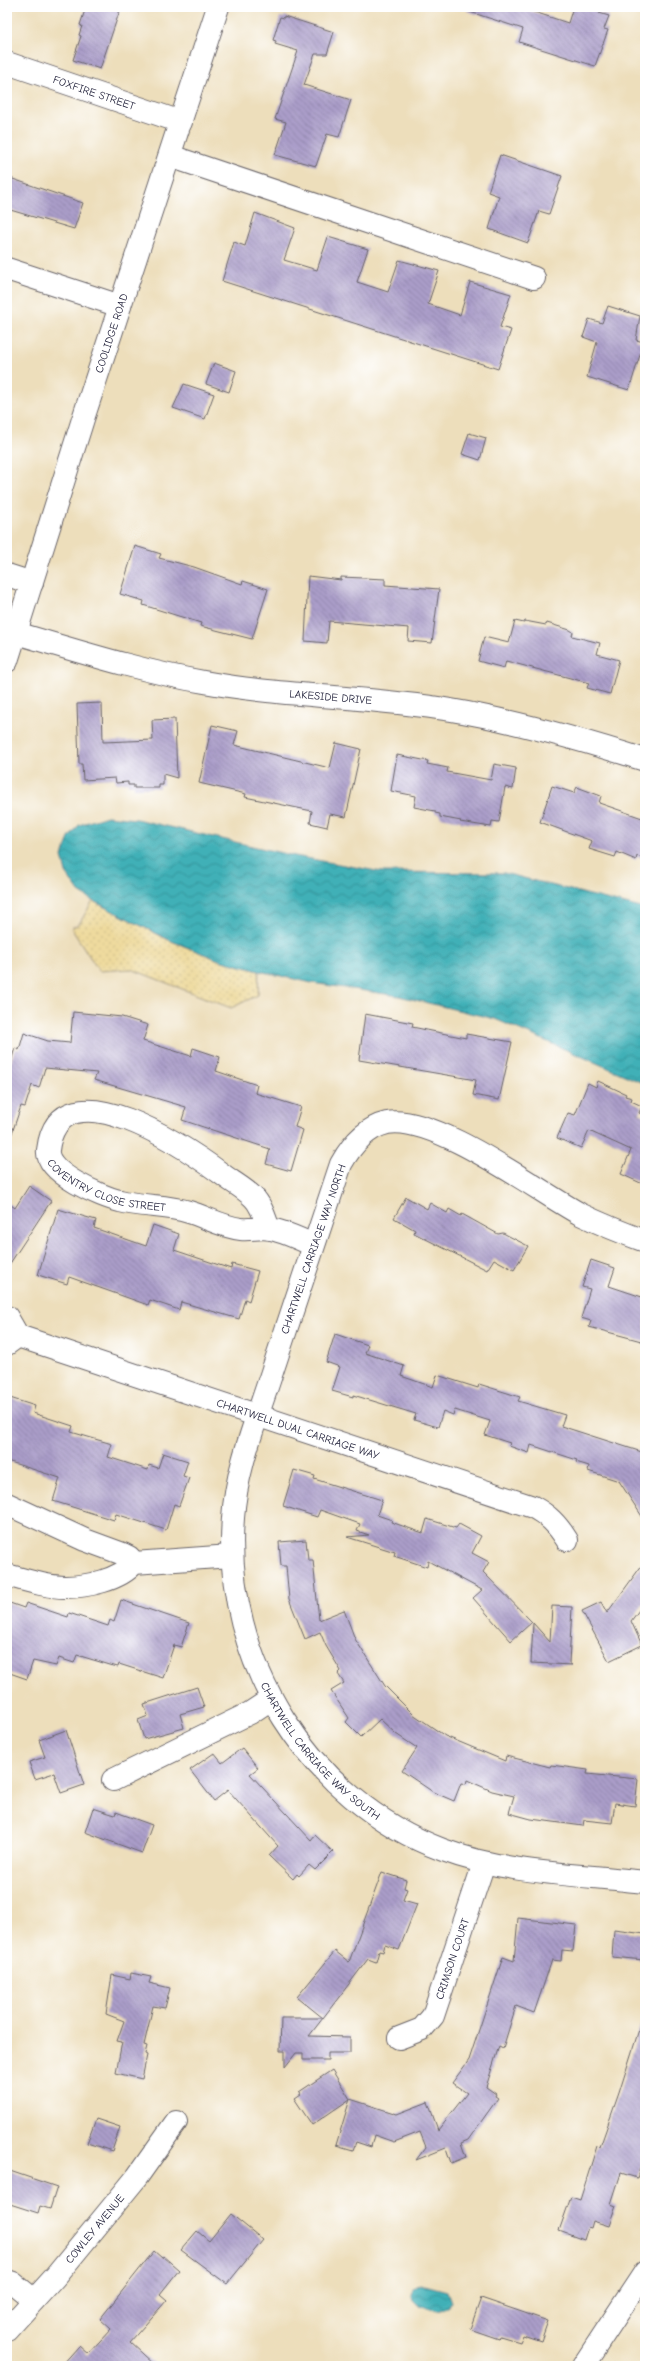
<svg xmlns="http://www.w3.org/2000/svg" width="652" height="2373" font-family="'Comic Neue',sans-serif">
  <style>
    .sand { fill: url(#sand-dots); stroke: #887e6c }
    .water { fill: url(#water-waves); stroke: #306979 }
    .building { fill: url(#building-back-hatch) }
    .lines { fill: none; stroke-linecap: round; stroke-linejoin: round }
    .minor-casing { stroke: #696468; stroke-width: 24 }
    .minor { stroke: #fff; stroke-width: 22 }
    .labels { text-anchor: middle; stroke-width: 3; stroke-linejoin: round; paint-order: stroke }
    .street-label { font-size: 11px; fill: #22223b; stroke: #fff }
  </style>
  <defs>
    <pattern id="sand-dots" width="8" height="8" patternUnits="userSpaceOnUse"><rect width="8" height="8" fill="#eeda9e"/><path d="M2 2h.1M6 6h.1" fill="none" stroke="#ccbb89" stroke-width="1.8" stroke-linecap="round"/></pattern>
    <pattern id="water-waves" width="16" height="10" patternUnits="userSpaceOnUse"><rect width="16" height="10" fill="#3fb0b7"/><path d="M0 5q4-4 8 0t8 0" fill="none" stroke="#348f96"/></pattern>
    <pattern id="building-back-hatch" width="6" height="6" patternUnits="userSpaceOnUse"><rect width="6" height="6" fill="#aa9dc9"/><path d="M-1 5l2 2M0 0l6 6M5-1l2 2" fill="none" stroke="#8a80a4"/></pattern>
  </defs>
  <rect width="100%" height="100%" fill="#fff"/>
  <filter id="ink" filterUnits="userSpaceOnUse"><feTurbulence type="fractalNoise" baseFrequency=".025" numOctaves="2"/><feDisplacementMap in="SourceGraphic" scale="8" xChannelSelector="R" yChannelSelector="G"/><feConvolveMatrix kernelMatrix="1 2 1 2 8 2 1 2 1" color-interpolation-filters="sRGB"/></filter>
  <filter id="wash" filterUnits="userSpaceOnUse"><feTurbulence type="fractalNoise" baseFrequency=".012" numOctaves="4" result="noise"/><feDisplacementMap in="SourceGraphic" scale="16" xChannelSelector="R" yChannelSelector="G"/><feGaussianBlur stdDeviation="0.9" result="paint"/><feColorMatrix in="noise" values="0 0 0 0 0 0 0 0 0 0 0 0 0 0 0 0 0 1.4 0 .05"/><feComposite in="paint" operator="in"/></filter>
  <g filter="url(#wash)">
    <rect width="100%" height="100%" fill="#eddebb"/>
    <path class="sand" d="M 93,901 L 169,940 L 219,960 L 259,971 L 258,995 L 231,1008 L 131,969 L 99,971 L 71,928 L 79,924 Z"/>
    <path class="water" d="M 107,816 L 136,819 L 295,856 L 382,872 L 504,873 L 645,909 L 645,1084 L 495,1019 L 399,996 L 312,983 L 259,971 L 219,960 L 169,940 L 93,901 L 79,892 L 66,873 L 62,856 L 69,838 L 79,825 Z
      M 421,2284 L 447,2291 L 451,2302 L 448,2308 L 436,2311 L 420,2305 L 411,2296 L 412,2289 Z"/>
    <g id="blocks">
      <path class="building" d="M 86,7 L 121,7 L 100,69 L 73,60 L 81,36 L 79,35 L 82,26 L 80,25 Z
        M 467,7 L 519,7 L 568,23 L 573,7 L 601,7 L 599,13 L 609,16 L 604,29 L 608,30 L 595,66 L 519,42 L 523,29 L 467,11 Z
        M 284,16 L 334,32 L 327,54 L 315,54 L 304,85 L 351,100 L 339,137 L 327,134 L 316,166 L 275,155 L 286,122 L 275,119 L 298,51 L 275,44 L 276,41 L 273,40 L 280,17 L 284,18 Z
        M 500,155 L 562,176 L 549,214 L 539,211 L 528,243 L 489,229 L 499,196 L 488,192 Z
        M 7,177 L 83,203 L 74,229 L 7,209 Z
        M 255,213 L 295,228 L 284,260 L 317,270 L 328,237 L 368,249 L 357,282 L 388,292 L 399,260 L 439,271 L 428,304 L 460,315 L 470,282 L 511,294 L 500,327 L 511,330 L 498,369 L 222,281 L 234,242 L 245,246 Z
        M 608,306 L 640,316 L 636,340 L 644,342 L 629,390 L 587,377 L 597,342 L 583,337 L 589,319 L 602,323 Z
        M 214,363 L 236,371 L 229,392 L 206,384 Z
        M 184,384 L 214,394 L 205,419 L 173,408 Z
        M 469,433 L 486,438 L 480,460 L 462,454 Z
        M 135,546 L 161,554 L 159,558 L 194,567 L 242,584 L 243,581 L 268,589 L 252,639 L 200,626 L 201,623 L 143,605 L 144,601 L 120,594 Z
        M 308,576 L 341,580 L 341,577 L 385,579 L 385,585 L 439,589 L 432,643 L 408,641 L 409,628 L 329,621 L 327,643 L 305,641 Z
        M 515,621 L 524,623 L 525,621 L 546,625 L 547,623 L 570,630 L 573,632 L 572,636 L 600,643 L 597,654 L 619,660 L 610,694 L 587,688 L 589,683 L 506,661 L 504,668 L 478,661 L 484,637 L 509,643 Z
        M 102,703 L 103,742 L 153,740 L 152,720 L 175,719 L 177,778 L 163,774 L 163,785 L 159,785 L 159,788 L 134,788 L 134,785 L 128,785 L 128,782 L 116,783 L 115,778 L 83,780 L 82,764 L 79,764 L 77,704 Z
        M 212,725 L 238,731 L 234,745 L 330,768 L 336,743 L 361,749 L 346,817 L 330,814 L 327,827 L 310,823 L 312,811 L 245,797 L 246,794 L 199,783 Z
        M 397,755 L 428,761 L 427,764 L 448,768 L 447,772 L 491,780 L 494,764 L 516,768 L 513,789 L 505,787 L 499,822 L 492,821 L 491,827 L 460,822 L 461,821 L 440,817 L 440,814 L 435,813 L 435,811 L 414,807 L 416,796 L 391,791 Z
        M 552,786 L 574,793 L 577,787 L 601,796 L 599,803 L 645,819 L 645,859 L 637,856 L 636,860 L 617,852 L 615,857 L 589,849 L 592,841 L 540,822 Z
        M 73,1012 L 122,1017 L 148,1025 L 143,1041 L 191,1056 L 193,1048 L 220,1057 L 216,1071 L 257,1085 L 255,1093 L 301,1107 L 295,1127 L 303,1130 L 291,1171 L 266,1164 L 270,1149 L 182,1120 L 186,1107 L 94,1080 L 97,1073 L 45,1068 L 39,1088 L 32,1085 L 25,1107 L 21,1106 L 11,1136 L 7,1136 L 7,1074 L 15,1048 L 19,1050 L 24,1033 L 48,1041 L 70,1043 Z
        M 365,1014 L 413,1023 L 412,1027 L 466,1038 L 466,1034 L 512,1042 L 499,1100 L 473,1095 L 476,1080 L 359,1060 Z
        M 598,1081 L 626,1094 L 625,1096 L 632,1098 L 631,1101 L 642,1106 L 639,1113 L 645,1116 L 645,1185 L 621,1174 L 631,1150 L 589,1131 L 581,1148 L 557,1138 L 568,1113 L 575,1115 L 588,1083 L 596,1087 Z
        M 29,1186 L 51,1201 L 7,1268 L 7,1202 L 15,1208 Z
        M 406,1197 L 427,1209 L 430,1203 L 447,1213 L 449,1209 L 461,1216 L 462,1214 L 498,1234 L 503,1233 L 528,1246 L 514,1270 L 494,1259 L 487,1270 L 414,1233 L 415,1230 L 394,1218 Z
        M 58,1209 L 96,1220 L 94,1228 L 146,1246 L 153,1225 L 179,1234 L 174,1250 L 231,1269 L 232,1264 L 258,1271 L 249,1301 L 245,1299 L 239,1319 L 181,1302 L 179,1310 L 150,1300 L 148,1305 L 69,1277 L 67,1284 L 38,1275 Z
        M 591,1260 L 615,1268 L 609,1286 L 645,1298 L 645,1342 L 589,1327 L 591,1321 L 581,1318 L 590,1289 L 582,1287 Z
        M 335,1334 L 368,1345 L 365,1353 L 404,1366 L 401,1376 L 433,1387 L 437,1375 L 478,1388 L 479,1384 L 520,1397 L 518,1401 L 565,1415 L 561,1426 L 645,1453 L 645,1521 L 619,1481 L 588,1471 L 589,1466 L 576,1462 L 577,1460 L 531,1445 L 529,1453 L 509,1446 L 510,1443 L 485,1435 L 490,1421 L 455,1410 L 453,1415 L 443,1411 L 438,1427 L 414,1420 L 416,1414 L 353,1395 L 353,1397 L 332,1391 L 340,1367 L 326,1362 Z
        M 10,1398 L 35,1406 L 33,1413 L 73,1426 L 71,1432 L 112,1444 L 108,1457 L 148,1470 L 149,1465 L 158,1468 L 163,1453 L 188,1461 L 183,1476 L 189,1478 L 179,1506 L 174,1504 L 166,1530 L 116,1514 L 114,1520 L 53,1501 L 60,1478 L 7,1461 L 7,1407 Z
        M 294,1470 L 315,1476 L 314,1479 L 382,1500 L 377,1515 L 392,1520 L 391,1522 L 423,1533 L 427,1519 L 456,1528 L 459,1524 L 481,1536 L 472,1553 L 489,1562 L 483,1572 L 532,1622 L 511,1641 L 473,1598 L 482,1590 L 428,1561 L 427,1567 L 394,1556 L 395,1552 L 347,1537 L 369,1535 L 357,1531 L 360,1524 L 320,1510 L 317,1517 L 283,1506 Z
        M 306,1540 L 308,1560 L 313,1560 L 319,1620 L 344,1610 L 355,1639 L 385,1686 L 413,1714 L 445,1736 L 505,1761 L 506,1756 L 550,1767 L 551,1765 L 588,1770 L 587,1774 L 638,1779 L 635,1806 L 615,1803 L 612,1823 L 584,1820 L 583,1826 L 531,1819 L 509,1813 L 514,1796 L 492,1791 L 467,1780 L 466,1784 L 461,1783 L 454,1801 L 433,1792 L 402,1771 L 417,1748 L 396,1734 L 380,1719 L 361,1737 L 346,1722 L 349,1718 L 331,1691 L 344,1683 L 338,1674 L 341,1671 L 326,1646 L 320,1632 L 305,1639 L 289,1599 L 286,1566 L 281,1566 L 279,1542 Z
        M 645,1561 L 645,1602 L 631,1621 L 642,1645 L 609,1661 L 582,1611 L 601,1602 L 607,1613 Z
        M 121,1600 L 189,1623 L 181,1647 L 174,1645 L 163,1678 L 119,1664 L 118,1667 L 110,1665 L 77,1655 L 74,1663 L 59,1658 L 56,1666 L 33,1661 L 27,1679 L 7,1672 L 7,1602 L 24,1608 L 26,1603 L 68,1617 L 69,1613 L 108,1626 L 110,1620 L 114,1622 Z
        M 552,1606 L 572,1607 L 569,1663 L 572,1665 L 531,1663 L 533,1623 L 550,1642 Z
        M 197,1687 L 204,1707 L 180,1714 L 184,1728 L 144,1739 L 138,1720 L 148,1716 L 144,1704 Z
        M 66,1730 L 84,1785 L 61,1793 L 54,1773 L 35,1779 L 29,1762 L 45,1757 L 39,1740 Z
        M 242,1748 L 258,1768 L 250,1774 L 311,1840 L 315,1835 L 333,1852 L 315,1870 L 309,1865 L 299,1876 L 297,1874 L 293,1879 L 269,1856 L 278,1846 L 228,1790 L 214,1801 L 190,1770 L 214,1753 L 222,1763 Z
        M 93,1808 L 115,1815 L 116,1812 L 152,1825 L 142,1853 L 85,1832 Z
        M 382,1872 L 406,1880 L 404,1888 L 407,1889 L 403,1900 L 417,1904 L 399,1950 L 385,1945 L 383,1952 L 379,1951 L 376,1962 L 368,1959 L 323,2018 L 297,1997 L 335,1951 L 349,1962 Z
        M 518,1918 L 576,1925 L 573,1951 L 562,1950 L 561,1961 L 552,1960 L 534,2013 L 516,2006 L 503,2048 L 499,2046 L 486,2087 L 496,2094 L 495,2096 L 498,2098 L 468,2140 L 461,2143 L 466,2157 L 451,2163 L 446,2148 L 416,2160 L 426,2147 L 420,2132 L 394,2142 L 374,2135 L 371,2147 L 356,2142 L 353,2150 L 336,2145 L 350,2099 L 397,2114 L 428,2102 L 438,2130 L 467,2093 L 452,2083 L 469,2060 L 503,1957 L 514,1961 Z
        M 614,1930 L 645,1934 L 644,1960 L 612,1957 Z
        M 131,1973 L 151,1977 L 149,1983 L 170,1988 L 165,2008 L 153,2006 L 144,2045 L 147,2046 L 145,2054 L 147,2055 L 142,2079 L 116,2073 L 122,2042 L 117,2041 L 124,2021 L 106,2014 L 112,1975 L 130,1979 Z
        M 281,2018 L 323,2018 L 309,2036 L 350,2037 L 350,2053 L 328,2053 L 328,2060 L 303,2060 L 303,2053 L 296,2053 L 285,2067 L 285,2051 L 280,2051 Z
        M 641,2023 L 645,2023 L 645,2153 L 637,2178 L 621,2173 L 611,2204 L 616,2206 L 609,2226 L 593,2221 L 591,2228 L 588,2227 L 584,2240 L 559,2231 L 571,2197 L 580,2200 L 597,2146 L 600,2147 L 619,2093 Z
        M 332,2070 L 350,2099 L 312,2125 L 294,2098 L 300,2094 L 299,2092 Z
        M 96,2119 L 120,2127 L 112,2151 L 87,2143 Z
        M 7,2170 L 57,2187 L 50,2209 L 40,2206 L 38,2213 L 7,2203 L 11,2190 L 7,2189 Z
        M 231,2214 L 263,2240 L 227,2284 L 181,2250 L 197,2231 L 209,2241 Z
        M 154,2251 L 162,2258 L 163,2256 L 179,2270 L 160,2294 L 167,2300 L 130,2342 L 156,2366 L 61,2366 L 79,2346 L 88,2354 L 111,2329 L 100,2319 Z
        M 481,2298 L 548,2321 L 541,2341 L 523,2335 L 520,2342 L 500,2336 L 499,2339 L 470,2329 Z"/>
    </g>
  </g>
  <g filter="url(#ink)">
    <use href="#blocks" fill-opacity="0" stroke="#696468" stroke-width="1"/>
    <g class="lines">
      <defs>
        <g id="minor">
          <path id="s1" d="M 7,63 L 181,122"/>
          <path d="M 170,156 L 534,278"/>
          <path d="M 7,269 L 120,306"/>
          <path d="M 7,575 L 32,583"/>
          <path id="s2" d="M 16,633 C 78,651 140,671 204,682 C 285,697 369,696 451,710 C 517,721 582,740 645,760"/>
          <path id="s3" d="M 7,661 L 83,419 L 218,7"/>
          <path id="s4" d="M 269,1229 C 265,1218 261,1204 253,1197 C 245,1189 234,1183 226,1177 C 191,1151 59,1059 48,1150 C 45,1173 102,1197 120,1201 C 143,1207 167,1205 189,1212 C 206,1217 223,1227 241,1229 C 250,1230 262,1227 271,1229 C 285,1232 300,1239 313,1245"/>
          <path id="s5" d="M 645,1241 C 623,1233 601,1224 580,1214 C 536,1190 435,1114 387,1123 C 365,1128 351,1146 341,1164 C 317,1236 293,1307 270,1378 C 255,1424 236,1470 233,1518 C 222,1660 309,1800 443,1850 C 507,1874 578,1874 645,1882"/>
          <path d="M 7,1317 L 18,1336 L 7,1344"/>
          <path id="s6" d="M 18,1336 L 533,1507 C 548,1515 557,1524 567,1540"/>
          <path d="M 7,1504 L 85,1540 L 123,1554 L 129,1557 L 134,1563"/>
          <path d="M 7,1575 C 25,1580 46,1587 65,1587 C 86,1587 120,1580 134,1563 L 231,1556"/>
          <path d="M 113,1780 L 250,1713 L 271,1699"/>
          <path id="s7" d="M 399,2038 L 422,2029 L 433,2016 L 484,1863"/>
          <path d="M 7,2281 L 13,2283 L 34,2300"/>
          <path id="s8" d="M 7,2330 L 55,2277 L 137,2177 L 176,2122"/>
          <path d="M 583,2366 L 645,2272"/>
        </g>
      </defs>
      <use href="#minor" class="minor-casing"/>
      <use href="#minor" class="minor"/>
    </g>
  </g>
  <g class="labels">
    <g class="street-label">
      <text dy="4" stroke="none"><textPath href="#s1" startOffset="92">FOXFIRE STREET</textPath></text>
      <text dy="4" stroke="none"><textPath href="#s3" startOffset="344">COOLIDGE ROAD</textPath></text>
      <text dy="4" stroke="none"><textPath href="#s2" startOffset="322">LAKESIDE DRIVE</textPath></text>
      <text dy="4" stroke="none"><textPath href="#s4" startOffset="362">COVENTRY CLOSE STREET</textPath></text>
      <text transform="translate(313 1249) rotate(-71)" y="4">CHARTWELL CARRIAGE WAY NORTH</text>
      <text dy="4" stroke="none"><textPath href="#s6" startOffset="295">CHARTWELL DUAL CARRIAGE WAY</textPath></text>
      <text dy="4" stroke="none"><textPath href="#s5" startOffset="980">CHARTWELL CARRIAGE WAY SOUTH</textPath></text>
      <text dy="4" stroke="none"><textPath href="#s7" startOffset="102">CRIMSON COURT</textPath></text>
      <text dy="4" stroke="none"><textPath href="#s8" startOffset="134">COWLEY AVENUE</textPath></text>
    </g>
  </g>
  <rect width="652" height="2373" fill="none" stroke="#fff" stroke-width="24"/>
</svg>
